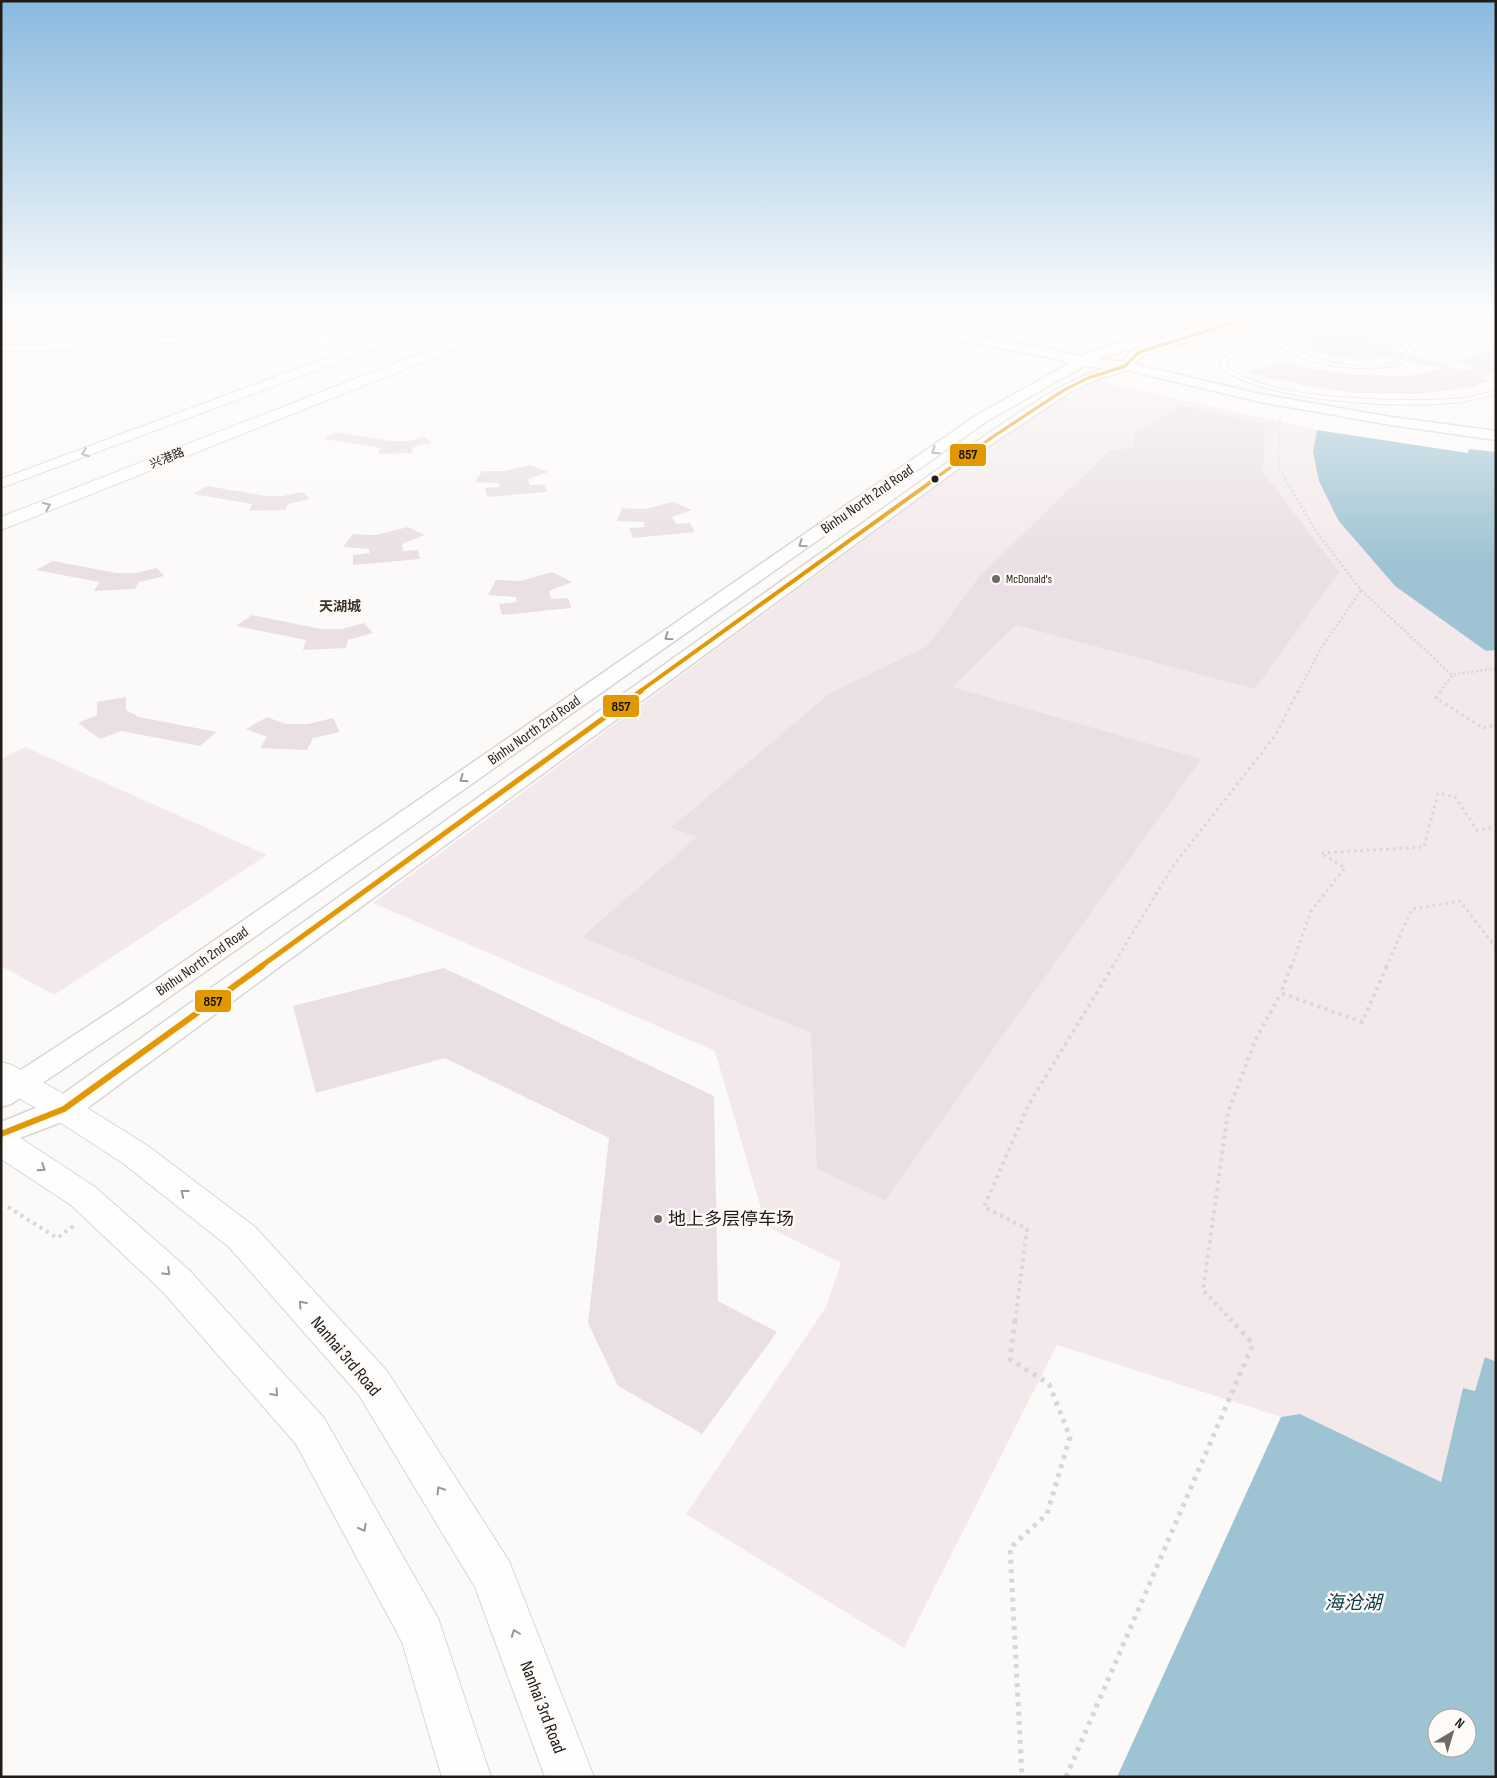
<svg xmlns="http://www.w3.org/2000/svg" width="1497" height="1778" font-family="'Sofia Sans Condensed','Noto Sans SC',sans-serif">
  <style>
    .commercial { fill: #f3e9eb }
    .water { fill: #9ec3d2; fill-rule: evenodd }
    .building { fill: #e9dfe4 }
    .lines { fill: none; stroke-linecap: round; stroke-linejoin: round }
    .service-casing { stroke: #d9d6d3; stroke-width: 2 }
    .minor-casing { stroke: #d9d6d3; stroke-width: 2 }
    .tertiary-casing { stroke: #d9d6d3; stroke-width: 3 }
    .secondary-casing { stroke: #d9d6d3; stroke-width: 2 }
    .path-far4 { stroke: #d8d7d7; stroke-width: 2; stroke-dasharray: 1 2; stroke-linecap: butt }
    .path-far3 { stroke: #d8d7d7; stroke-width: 2.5; stroke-dasharray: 2 2.5; stroke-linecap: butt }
    .path-far2 { stroke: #d8d7d7; stroke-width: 3; stroke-dasharray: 2.5 4; stroke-linecap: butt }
    .path-far1 { stroke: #d8d7d7; stroke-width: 4; stroke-dasharray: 3 4.5; stroke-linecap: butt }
    .path { stroke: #d8d7d7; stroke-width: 5; stroke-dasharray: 4 5.5; stroke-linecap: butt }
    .service { fill: #fffefe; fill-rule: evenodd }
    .minor { fill: #fffefe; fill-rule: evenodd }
    .tertiary { fill: #fffefe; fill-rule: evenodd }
    .secondary { fill: #fffefe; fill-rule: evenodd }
    .bus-1-far3-casing { stroke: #fdfaf7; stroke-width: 5 }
    .bus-1-far2-casing { stroke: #fdfaf7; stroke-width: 6 }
    .bus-1-far1-casing { stroke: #fdfaf7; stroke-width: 9 }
    .bus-1-casing { stroke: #fdfaf7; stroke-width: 10 }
    .bus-1-far3 { stroke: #e29802; stroke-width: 3 }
    .bus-1-far2 { stroke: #e29802; stroke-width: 4 }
    .bus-1-far1 { stroke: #e29802; stroke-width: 5 }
    .bus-1 { stroke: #e29802; stroke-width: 6 }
    .oneway { stroke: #9b9896 }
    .bus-dot { fill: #211c17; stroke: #fdfaf7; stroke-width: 2 }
    .poi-dot { fill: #6e6a66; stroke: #fdfaf7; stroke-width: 2 }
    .labels { text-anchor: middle; stroke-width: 5; stroke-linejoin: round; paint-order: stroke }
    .far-street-label { font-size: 12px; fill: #211c17; stroke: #fdfaf7 }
    .far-poi-label { font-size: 12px; fill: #211c17; stroke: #fdfaf7; text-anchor: start }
    .far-neighbourhood-label { font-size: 14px; font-weight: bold; fill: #3e3328; stroke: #fdfaf7 }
    .street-label { font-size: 15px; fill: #211c17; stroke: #fdfaf7 }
    .near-poi-label { font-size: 18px; fill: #211c17; stroke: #fdfaf7; text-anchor: start }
    .near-street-label { font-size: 18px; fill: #211c17; stroke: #fdfaf7 }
    .near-water-label { font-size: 19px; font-style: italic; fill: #063a4a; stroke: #fdfaf7 }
    .line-badge { stroke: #fdfaf7; stroke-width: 2 }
    .pale-badge-label { font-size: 14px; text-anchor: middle; font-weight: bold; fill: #111 }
  </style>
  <rect width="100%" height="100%" fill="#fcfaf8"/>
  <path class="commercial" d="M 1098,381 L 1317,430 L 1313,452 L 1319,481 L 1338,520 L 1395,586 L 1486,651 L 1496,650 L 1496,1362 L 1485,1358 L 1475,1392 L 1463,1388 L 1441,1482 L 1300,1414 L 1281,1417 L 1057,1345 L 904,1648 L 686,1514 L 826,1307 L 841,1263 L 766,1226 L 715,1051 L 373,903 L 1040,410 Z
    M 25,747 L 267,855 L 54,995 L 1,966 L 1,759 Z"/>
  <path class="water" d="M 1317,430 L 1468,453 L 1469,449 L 1496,452 L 1496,650 L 1486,651 L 1395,586 L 1338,520 L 1319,481 L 1313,452 Z
    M 1485,1357 L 1496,1362 L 1496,1777 L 1117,1777 L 1281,1417 L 1300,1414 L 1441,1482 L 1463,1388 L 1475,1391 ZM 1437,1718 L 1467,1718 L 1467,1748 L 1437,1748 Z"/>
  <path class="building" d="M 1007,315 L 1095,315 L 1076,328 Z
    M 1328,333 L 1370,337 L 1389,345 L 1399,353 L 1466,371 L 1477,367 L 1454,361 L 1496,349 L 1496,371 L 1480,378 L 1490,380 L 1474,387 L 1418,394 L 1354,393 L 1313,387 L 1248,373 L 1281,361 L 1305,368 L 1358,375 L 1407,376 L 1444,368 L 1386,357 L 1365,360 L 1335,357 L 1312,350 L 1307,346 L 1305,341 L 1309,338 Z
    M 1181,405 L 1265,424 L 1263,472 L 1339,572 L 1255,689 L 1016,625 L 952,687 L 1201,759 L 885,1200 L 817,1169 L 811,1033 L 582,937 L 697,837 L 671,828 L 829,694 L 928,646 L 979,577 L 1109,451 L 1133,447 L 1134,435 Z
    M 335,432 L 391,441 L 407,441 L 424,437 L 432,443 L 413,447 L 412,453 L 378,454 L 380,448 L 324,439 Z
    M 531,465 L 548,472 L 528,479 L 530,485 L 544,484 L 547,492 L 487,497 L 485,488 L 500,487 L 499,483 L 475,482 L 482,471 L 503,471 Z
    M 207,486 L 266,496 L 283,496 L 302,492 L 310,499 L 288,504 L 285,510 L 249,511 L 252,504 L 193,494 Z
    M 673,502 L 692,510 L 672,517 L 676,524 L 690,523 L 695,532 L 633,538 L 629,528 L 645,527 L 643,522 L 617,521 L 622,508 L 644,509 Z
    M 408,527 L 425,535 L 402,544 L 403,551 L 418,550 L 420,559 L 353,565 L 353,555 L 370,553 L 369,549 L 343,547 L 353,534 L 375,535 Z
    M 53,561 L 116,573 L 135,573 L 157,568 L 164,576 L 139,582 L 135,589 L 94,591 L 99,582 L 36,570 Z
    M 552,572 L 572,582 L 549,591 L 551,599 L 568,598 L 571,608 L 502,615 L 499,604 L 517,602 L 516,597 L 488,595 L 496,580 L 520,581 Z
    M 252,615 L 321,629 L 342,629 L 364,623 L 373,633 L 348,640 L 346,648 L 303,650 L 306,640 L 236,626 Z
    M 126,697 L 126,710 L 139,717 L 217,732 L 200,746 L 121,731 L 100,739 L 78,723 L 97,715 L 97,702 Z
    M 267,717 L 285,724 L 308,724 L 333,718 L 340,732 L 313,738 L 307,750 L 260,748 L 267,737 L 246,729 Z
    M 444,968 L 714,1096 L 718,1301 L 777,1332 L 702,1434 L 618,1386 L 588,1323 L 609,1138 L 445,1058 L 316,1093 L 293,1006 Z"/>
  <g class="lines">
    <defs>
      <path id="service" d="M 1306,315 C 1313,315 1322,317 1329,320 C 1333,321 1335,325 1339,325 C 1362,331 1403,329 1415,353 C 1411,356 1407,361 1402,363 C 1375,375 1295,366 1276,342 C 1258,347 1236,348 1224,366 C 1230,369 1237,374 1244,377 C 1288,396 1346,398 1394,400 C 1416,400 1440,401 1462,398 C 1474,397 1485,393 1496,390 L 1496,394 C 1485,397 1473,400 1462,402 C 1405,409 1263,403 1218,366 C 1232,346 1255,344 1276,339 L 1277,336 C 1291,326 1314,324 1330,325 ZM 1319,328 C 1340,328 1399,331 1409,353 C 1406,355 1403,358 1400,360 C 1371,376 1308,360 1282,342 L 1282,338 L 1288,333 Z"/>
      <path id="minor" d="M 283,315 C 302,314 329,331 341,345 L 336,348 L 329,345 L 259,349 L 210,340 L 63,350 L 1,351 L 1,345 L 63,344 L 210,334 L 259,343 L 322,339 Z
        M 450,315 L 464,315 L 1,488 L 1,479 L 347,350 Z"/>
      <path id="tertiary" d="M 836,315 L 861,315 L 1050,349 L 1081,357 L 1092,351 L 1145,335 L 1155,335 L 1156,338 L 1155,341 L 1097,359 L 1122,362 C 1126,357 1131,351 1136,349 C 1166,335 1233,315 1265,315 L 1263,318 L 1144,355 L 1134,364 L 1260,394 L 1391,417 L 1496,431 L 1496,440 L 1391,425 L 1260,402 L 1126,370 L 1093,381 L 1069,393 L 996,441 L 75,1117 L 1,1145 L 1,1122 L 53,1101 L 986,435 C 1024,410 1061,382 1105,368 L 1084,366 L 987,421 L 145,1014 L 11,1104 L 1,1107 L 1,1083 L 125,1002 L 977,415 L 1070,363 L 1048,357 L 842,319 Z"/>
      <path id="secondary" d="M 518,315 L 536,315 L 534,318 L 1,530 L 1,517 Z
        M 1,1062 L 12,1065 L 76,1101 L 148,1146 L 255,1227 L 387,1371 L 509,1561 L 594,1777 L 545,1777 L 475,1587 L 359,1395 L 229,1247 L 124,1164 L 52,1117 L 1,1088 Z
        M 1,1130 L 13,1133 L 95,1187 L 189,1270 L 324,1418 L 438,1618 L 491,1777 L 442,1777 L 402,1642 L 296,1444 L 163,1292 L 71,1205 L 1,1159 Z"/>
    </defs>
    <use href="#service" class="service-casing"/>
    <use href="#minor" class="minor-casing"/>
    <use href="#tertiary" class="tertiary-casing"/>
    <use href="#secondary" class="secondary-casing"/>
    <path class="path-far4" d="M 1280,417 L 1279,468 L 1286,480"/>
    <path class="path-far3" d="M 1285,479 L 1317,533 L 1361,590 L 1452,675
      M 1298,692 L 1320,650 L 1361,590
      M 1440,692 L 1452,675 L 1496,668"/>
    <path class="path-far2" d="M 1441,691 L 1436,698 L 1483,728 L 1496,725
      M 1112,967 L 1173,866 L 1275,736 L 1298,691
      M 1291,967 L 1311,911 L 1345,868 L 1321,853 L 1424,847 L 1438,793 L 1455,797 L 1477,830 L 1496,827
      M 1386,967 L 1412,909 L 1460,901 L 1496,948"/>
    <path class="path-far1" d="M 1291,966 L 1281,993 L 1362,1022 L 1387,966
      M 8,1207 L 57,1238 L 75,1225
      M 1015,1321 L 1027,1229 L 984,1207 L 1029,1104 L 1113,966
      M 1232,1321 L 1203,1290 L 1228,1112 L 1256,1039 L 1281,993"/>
    <path class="path" d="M 1015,1320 L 1010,1359 L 1049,1384 L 1070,1437 L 1047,1514 L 1010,1548 L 1022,1777
      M 1066,1777 L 1253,1344 L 1231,1320"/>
    <use href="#service" class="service"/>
    <use href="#minor" class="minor"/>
    <use href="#tertiary" class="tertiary"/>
    <use href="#secondary" class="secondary"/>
    <defs>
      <path id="bus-1-far3" d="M 933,480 L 991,438 L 1064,390 L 1088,378 L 1125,366 L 1139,352 L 1259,315"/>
      <path id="bus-1-far2" d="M 639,692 L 935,479"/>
      <path id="bus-1-far1" d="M 260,967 L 641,691"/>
      <path id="bus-1" d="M 1,1134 L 64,1109 L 262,966"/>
    </defs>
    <use href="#bus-1-far3" class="bus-1-far3-casing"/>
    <use href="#bus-1-far2" class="bus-1-far2-casing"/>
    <use href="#bus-1-far1" class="bus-1-far1-casing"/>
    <use href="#bus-1" class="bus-1-casing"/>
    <use href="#bus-1-far3" class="bus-1-far3"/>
    <use href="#bus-1-far2" class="bus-1-far2"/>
    <use href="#bus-1-far1" class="bus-1-far1"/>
    <use href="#bus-1" class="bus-1"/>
  </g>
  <defs><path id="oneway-chevron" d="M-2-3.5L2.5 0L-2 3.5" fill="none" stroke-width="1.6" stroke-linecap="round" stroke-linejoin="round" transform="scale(1.25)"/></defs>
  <g class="oneway">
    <use href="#oneway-chevron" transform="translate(935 451) rotate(145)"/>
    <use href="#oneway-chevron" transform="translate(85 453) rotate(159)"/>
    <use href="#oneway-chevron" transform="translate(47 506) rotate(-22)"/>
    <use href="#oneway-chevron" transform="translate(802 544) rotate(145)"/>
    <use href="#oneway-chevron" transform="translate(668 637) rotate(145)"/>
    <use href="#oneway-chevron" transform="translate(463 779) rotate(145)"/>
    <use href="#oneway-chevron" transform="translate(42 1168) rotate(33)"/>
    <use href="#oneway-chevron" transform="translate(184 1193) rotate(-142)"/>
    <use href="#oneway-chevron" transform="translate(167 1272) rotate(43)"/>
    <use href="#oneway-chevron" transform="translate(302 1304) rotate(-132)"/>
    <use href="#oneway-chevron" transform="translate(275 1393) rotate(48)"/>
    <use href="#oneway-chevron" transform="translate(440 1490) rotate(-122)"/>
    <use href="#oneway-chevron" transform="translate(363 1528) rotate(61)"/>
    <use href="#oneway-chevron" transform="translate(515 1633) rotate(-111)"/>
  </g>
  <linearGradient id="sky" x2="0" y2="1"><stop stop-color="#8abadf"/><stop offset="0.56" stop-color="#fefdfc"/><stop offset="1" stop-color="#fefdfc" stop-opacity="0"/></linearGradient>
  <rect width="1497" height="564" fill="url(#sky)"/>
  <circle class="bus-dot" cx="935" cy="479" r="4.5"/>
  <g class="poi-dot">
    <circle cx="996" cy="579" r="5"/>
    <circle cx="658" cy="1219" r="5"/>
  </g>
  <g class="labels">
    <g class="far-street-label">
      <text transform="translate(167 458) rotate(-22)" y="4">兴港路</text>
    </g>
    <g class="far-poi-label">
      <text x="1006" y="583">McDonald's</text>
    </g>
    <g class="far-neighbourhood-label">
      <text x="340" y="611">天湖城</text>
    </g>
    <g class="street-label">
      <text transform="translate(867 499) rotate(-35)" y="5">Binhu North 2nd Road</text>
      <text transform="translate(534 730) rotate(-35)" y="5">Binhu North 2nd Road</text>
      <text transform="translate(202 961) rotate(-35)" y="5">Binhu North 2nd Road</text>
    </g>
    <g class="near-poi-label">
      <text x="668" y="1225">地上多层停车场</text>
    </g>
    <g class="near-street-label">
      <text transform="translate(346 1356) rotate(50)" y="6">Nanhai 3rd Road</text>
      <text transform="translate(543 1707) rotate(69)" y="6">Nanhai 3rd Road</text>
    </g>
    <g class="near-water-label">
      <text x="1353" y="1609">海沧湖</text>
    </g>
  </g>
  <g class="line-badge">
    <rect x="949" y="443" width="38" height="24" rx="5" fill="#e29802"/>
    <rect x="602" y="694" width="38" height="24" rx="5" fill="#e29802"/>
    <rect x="194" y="989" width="38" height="24" rx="5" fill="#e29802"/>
  </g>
  <g class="pale-badge-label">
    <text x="968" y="459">857</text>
    <text x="621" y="711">857</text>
    <text x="213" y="1006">857</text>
  </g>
  <rect width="1497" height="1778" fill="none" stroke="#211c17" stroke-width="5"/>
  <g transform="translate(1452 1733) rotate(38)"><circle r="24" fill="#fdfaf7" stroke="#a5a19d"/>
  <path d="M0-4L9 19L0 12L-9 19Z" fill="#6e6a66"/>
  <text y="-8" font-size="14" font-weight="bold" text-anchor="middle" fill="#211c17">N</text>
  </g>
</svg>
